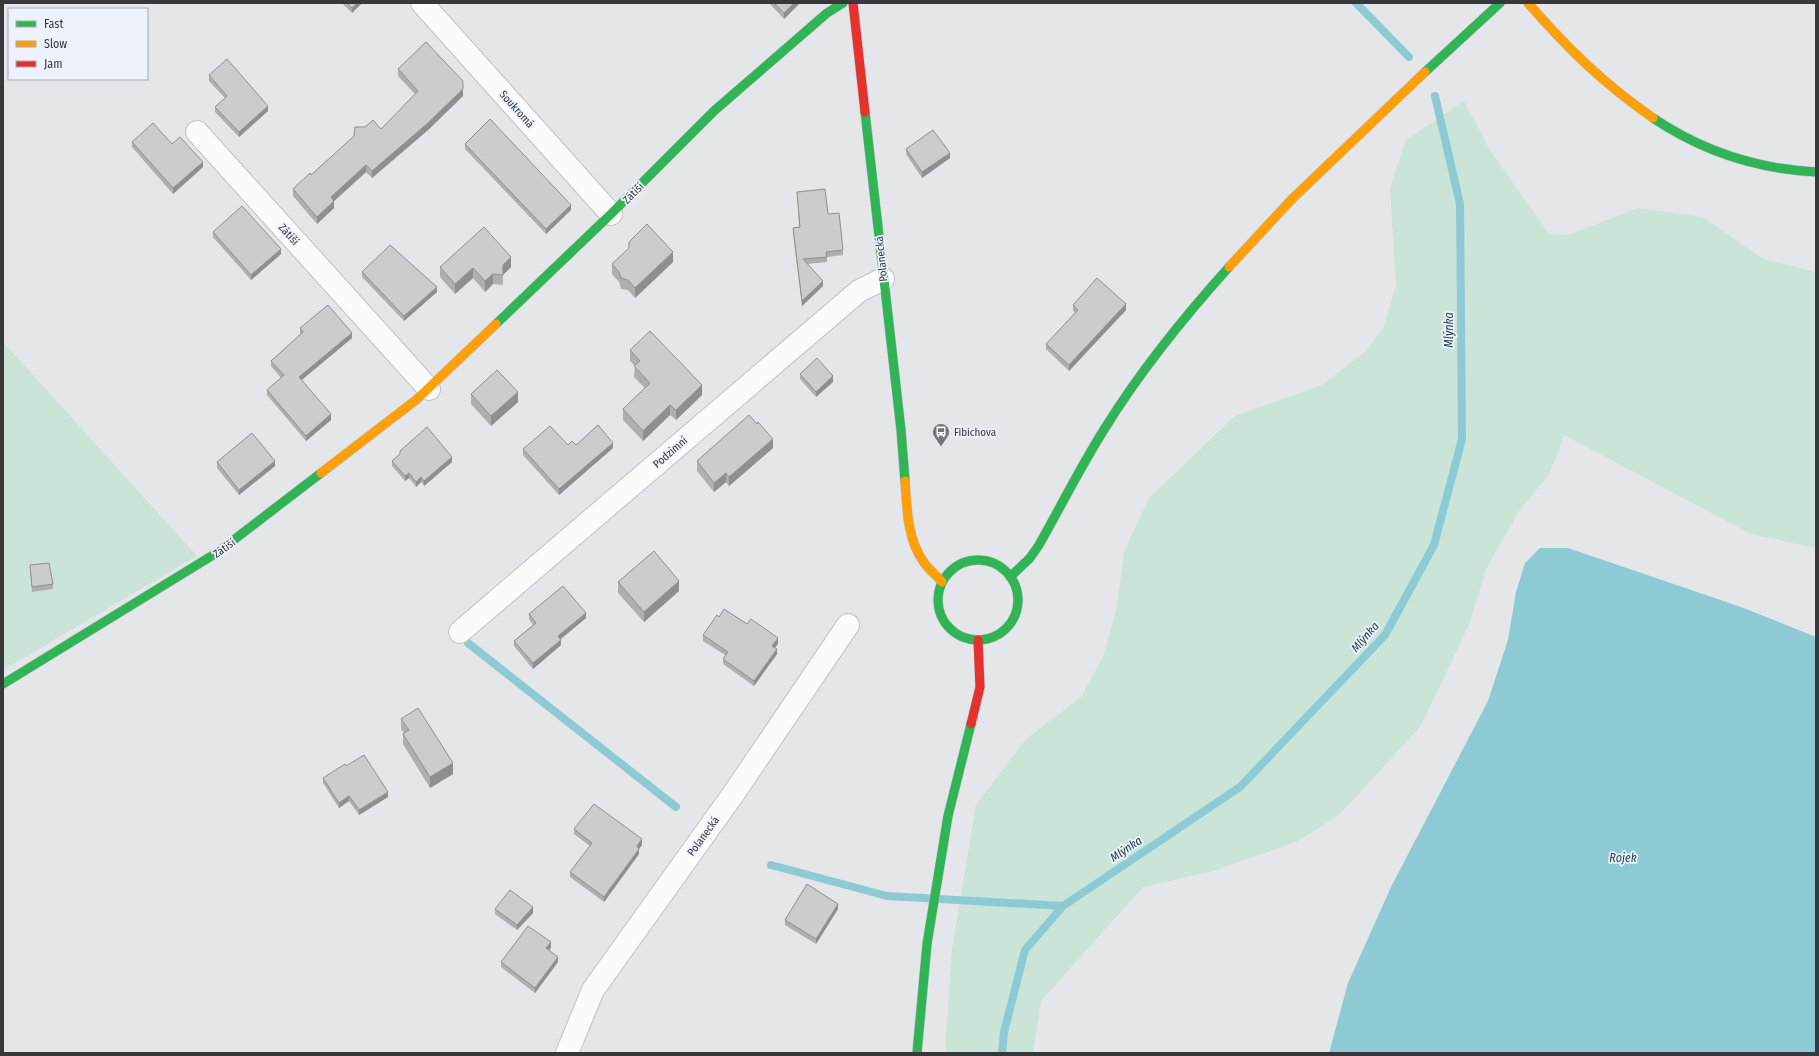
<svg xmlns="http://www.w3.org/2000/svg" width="1819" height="1056" font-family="'Fira Sans Condensed',sans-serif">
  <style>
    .green { fill: #cae4d7 }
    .water { fill: #8ecad3 }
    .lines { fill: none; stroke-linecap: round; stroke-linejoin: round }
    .stream { stroke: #8ecad3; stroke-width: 8 }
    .street-casing { stroke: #c0c2c5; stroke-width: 24 }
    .fast-casing { stroke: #c0c2c5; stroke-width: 10 }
    .slow-casing { stroke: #c0c2c5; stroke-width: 10 }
    .jam-casing { stroke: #c0c2c5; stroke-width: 10 }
    .street { stroke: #fbfbfc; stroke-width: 22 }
    .fast { stroke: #30b455; stroke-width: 9 }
    .slow { stroke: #ff9f0a; stroke-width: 9 }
    .jam { stroke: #e5322d; stroke-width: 9 }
    .wall { fill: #afafaf }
    .shaded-wall { fill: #8f8f8f }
    .building { fill: #ccc; stroke: #8f8f8f }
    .labels { text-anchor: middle; stroke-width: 3.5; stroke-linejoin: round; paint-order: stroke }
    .street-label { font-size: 11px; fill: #36383b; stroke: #edf2fc }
    .poi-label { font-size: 11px; fill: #36383b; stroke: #edf2fc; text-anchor: start }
    .water-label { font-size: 12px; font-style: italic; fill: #1c4449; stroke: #edf2fc }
  </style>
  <rect width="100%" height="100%" fill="#e4e6ea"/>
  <path class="green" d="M 1464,101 L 1490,150 L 1549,234 L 1569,235 L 1637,208 L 1703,217 L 1763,259 L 1816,272 L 1816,548 L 1751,534 L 1564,435 L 1550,473 L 1519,511 L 1487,567 L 1469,625 L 1420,727 L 1340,814 L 1298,841 L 1213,871 L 1143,887 L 1041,1001 L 1033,1053 L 945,1053 L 952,949 L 976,805 L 1026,739 L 1081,697 L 1103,657 L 1117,606 L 1124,552 L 1149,498 L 1235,416 L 1322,385 L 1366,351 L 1384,326 L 1396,287 L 1390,188 L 1406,140 Z
    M 3,342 L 197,556 L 3,670 Z"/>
  <path class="water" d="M 1540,548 L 1568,548 L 1741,607 L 1816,637 L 1816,1053 L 1329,1053 L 1348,983 L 1392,885 L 1488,701 L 1508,640 L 1516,592 L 1525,563 Z"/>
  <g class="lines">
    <path class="stream" d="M 1356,3 L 1409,57
      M 468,643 L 676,807
      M 771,865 L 887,896 L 1063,906
      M 1002,1053 L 1004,1032 L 1025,950 L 1063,906 L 1240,787 L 1385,635 L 1434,545 L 1462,439 L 1460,204 L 1435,96"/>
    <defs>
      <path id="street" d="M 422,3 L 611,214
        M 197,132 L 429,389
        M 460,632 L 859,291 L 883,279
        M 567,1053 L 593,990 L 734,793 L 848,625"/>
      <path id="fast" d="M 1425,72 L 1500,3
        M 865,112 L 901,430 L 905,481
        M 1653,118 C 1702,151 1758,169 1816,172
        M 496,324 L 611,214 L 714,111 L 827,13 L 843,3
        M938 600a40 40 0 1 1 80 0a40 40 0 1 1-80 0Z
        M 1010,577 L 1030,558 L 1039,545 C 1061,506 1081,466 1105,428 C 1141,370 1184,317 1229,267
        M 3,684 L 218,552 L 321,473
        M 917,1053 L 927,944 L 948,816 L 971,724"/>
      <path id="slow" d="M 1528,3 C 1568,49 1603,83 1653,118
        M 1229,267 L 1292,199 L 1425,72
        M 321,473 L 416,400 L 496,324
        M 905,481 C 907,508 907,538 923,561 C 928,569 936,575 942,582"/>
      <path id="jam" d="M 853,3 L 865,112
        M 971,724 L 980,687 L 978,640"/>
    </defs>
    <use href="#street" class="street-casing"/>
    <use href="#fast" class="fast-casing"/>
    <use href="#slow" class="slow-casing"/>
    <use href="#jam" class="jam-casing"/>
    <use href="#street" class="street"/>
    <use href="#fast" class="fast"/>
    <use href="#slow" class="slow"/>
    <use href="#jam" class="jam"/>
  </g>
  <path class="wall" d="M 342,3 L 362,3 L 352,13 Z
    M 769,3 L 800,3 L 784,19 Z
    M 398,69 L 463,96 L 428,130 L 372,178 L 366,172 L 334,201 L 334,208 L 317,224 L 293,196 L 293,189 L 311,175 L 381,129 L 415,94 L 398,76 Z
    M 209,75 L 268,111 L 239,137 L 215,112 L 215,107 L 225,98 L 209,81 Z
    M 132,142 L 172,144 L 203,167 L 173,194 L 132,147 Z
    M 465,144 L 571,210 L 546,234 L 465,149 Z
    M 906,149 L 950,158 L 922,178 L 906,154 Z
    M 797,192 L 828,214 L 843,250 L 843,255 L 827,257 L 827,262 L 808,264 L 823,286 L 802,306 L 793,233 L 793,228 L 799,227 Z
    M 213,232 L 281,254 L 251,280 L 213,237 Z
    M 673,262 L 635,298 L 628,290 L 621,289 L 619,282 L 612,274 L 612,264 Z
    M 440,267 L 511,267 L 503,275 L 503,285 L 493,284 L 485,292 L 473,278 L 455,294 L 440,277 Z
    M 362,272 L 437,292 L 404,321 L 362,277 Z
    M 1073,305 L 1126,310 L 1069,371 L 1046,349 L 1046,344 L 1075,313 L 1073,310 Z
    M 300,328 L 352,338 L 302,380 L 331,420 L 306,441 L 267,395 L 267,390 L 281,378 L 271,366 L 271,361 L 301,335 L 300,334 Z
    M 630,350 L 702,395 L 676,420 L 670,415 L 643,441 L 623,420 L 623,409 L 645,388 L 634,377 L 635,366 L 630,361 Z
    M 800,374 L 833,382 L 816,397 L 800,379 Z
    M 471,394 L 518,402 L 491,426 L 471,404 Z
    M 568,445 L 576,445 L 613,448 L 559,495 L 523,455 L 523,449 Z
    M 773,448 L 729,486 L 726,482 L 714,492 L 697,471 L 697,461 Z
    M 400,451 L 452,462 L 424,486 L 421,482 L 416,487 L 409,478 L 405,481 L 392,466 L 392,461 L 400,455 Z
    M 217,462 L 275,466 L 239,495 L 217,468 Z
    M 30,565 L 53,584 L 53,589 L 32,592 Z
    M 618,582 L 679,591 L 644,622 L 618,593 Z
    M 529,614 L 586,618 L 561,639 L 561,645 L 533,669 L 514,646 L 514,641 L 533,625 L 529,619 Z
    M 719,617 L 747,624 L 778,644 L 775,648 L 777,654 L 754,686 L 723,664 L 723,659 L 725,655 L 703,641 L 703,635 Z
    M 401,719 L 453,774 L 430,788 L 403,744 L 403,734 L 404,733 L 401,729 Z
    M 346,766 L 388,797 L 359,815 L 349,801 L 339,808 L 323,783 L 323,778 Z
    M 574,829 L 642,845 L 639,848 L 639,854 L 604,902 L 570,877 L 570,872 L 590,846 L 574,834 Z
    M 495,909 L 533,913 L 517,930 L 495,914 Z
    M 838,909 L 816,944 L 785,925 L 785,920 Z
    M 551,948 L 549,950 L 558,962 L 535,993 L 501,967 L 501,962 Z"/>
  <path class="shaded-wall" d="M 357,3 L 362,3 L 352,13 L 352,8 Z
    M 794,3 L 800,3 L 784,19 L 784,13 Z
    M 463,89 L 463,96 L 428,130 L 372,178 L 372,171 Z
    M 268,106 L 268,111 L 239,137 L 239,132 Z
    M 950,153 L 950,158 L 922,178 L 922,172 Z
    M 203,162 L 203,167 L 173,194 L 173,188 Z
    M 366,165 L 366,172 L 331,204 L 331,197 Z
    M 334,201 L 334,208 L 317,224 L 317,217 Z
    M 571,205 L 571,210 L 546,234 L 546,229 Z
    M 281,249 L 281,254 L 251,280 L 251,275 Z
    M 673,252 L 673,262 L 635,298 L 635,288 Z
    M 511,257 L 511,267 L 503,275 L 503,265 Z
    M 473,268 L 473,278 L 455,294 L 455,284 Z
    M 493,274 L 493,284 L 485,292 L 485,281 Z
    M 823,281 L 823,286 L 802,306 L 802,301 Z
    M 437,287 L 437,292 L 404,321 L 404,316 Z
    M 1126,304 L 1126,310 L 1069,371 L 1069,365 Z
    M 352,333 L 352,338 L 299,382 L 299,377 Z
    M 833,376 L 833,382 L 816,397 L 816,392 Z
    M 702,385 L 702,395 L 676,420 L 676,410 Z
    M 518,392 L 518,402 L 491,426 L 491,416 Z
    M 670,405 L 670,415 L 643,441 L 643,431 Z
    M 331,414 L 331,420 L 306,441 L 306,436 Z
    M 773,439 L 773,448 L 729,486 L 729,477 Z
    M 613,443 L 613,448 L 559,495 L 559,489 Z
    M 452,457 L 452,462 L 424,486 L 424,481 Z
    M 275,461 L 275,466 L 239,495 L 239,490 Z
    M 409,473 L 409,478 L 405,481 L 405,476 Z
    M 726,473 L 726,482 L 714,492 L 714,483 Z
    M 421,477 L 421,482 L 416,487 L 416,482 Z
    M 679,581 L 679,591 L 644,622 L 644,612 Z
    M 586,613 L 586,618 L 558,641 L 558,636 Z
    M 778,638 L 778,644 L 772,651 L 772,646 Z
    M 561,640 L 561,645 L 533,669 L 533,663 Z
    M 777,649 L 777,654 L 754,686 L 754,681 Z
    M 453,763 L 453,774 L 430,788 L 430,777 Z
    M 388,792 L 388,797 L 359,815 L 359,810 Z
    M 349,796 L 349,801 L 339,808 L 339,803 Z
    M 642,839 L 642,845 L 637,852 L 637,846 Z
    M 639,849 L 639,854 L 604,902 L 604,897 Z
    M 838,904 L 838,909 L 816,944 L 816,939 Z
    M 533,907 L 533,913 L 517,930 L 517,925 Z
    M 551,942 L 551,948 L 546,953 L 546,948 Z
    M 558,957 L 558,962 L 535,993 L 535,988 Z"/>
  <path class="building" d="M 347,3 L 357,3 L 352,8 Z
    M 774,3 L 794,3 L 784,13 Z
    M 426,42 L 463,81 L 463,89 L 428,123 L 372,171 L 366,165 L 331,197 L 334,201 L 317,217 L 293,189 L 310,173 L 311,175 L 354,136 L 355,127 L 365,127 L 373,120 L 381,129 L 418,91 L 398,69 Z
    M 227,59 L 268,106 L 239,132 L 215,107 L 227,96 L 209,75 Z
    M 490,119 L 571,205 L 546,229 L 465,144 Z
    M 153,123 L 172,144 L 180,137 L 203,162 L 173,188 L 132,142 Z
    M 933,130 L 950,153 L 922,172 L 906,149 Z
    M 825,189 L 828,214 L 839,213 L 843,250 L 826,252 L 827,257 L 803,259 L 823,281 L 802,301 L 793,228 L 800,227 L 797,192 Z
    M 242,206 L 281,249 L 251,275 L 213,232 Z
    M 647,224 L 673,252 L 635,288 L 628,280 L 621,278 L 619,272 L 612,264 L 629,248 L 629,242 Z
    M 484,227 L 511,257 L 503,265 L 503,275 L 493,274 L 485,281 L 473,268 L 455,284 L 440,267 Z
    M 390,245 L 437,287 L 404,316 L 362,272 Z
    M 1097,278 L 1126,304 L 1069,365 L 1046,344 L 1078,310 L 1073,305 Z
    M 328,305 L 352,333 L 299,377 L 331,414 L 306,436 L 267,390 L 284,375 L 271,361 L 303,332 L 300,328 Z
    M 650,331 L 702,385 L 676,410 L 670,405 L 643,431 L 623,409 L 650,383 L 634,366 L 640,361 L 630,350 Z
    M 817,358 L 833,376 L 816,392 L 800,374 Z
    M 497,370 L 518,392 L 491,416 L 471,394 Z
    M 749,415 L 757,424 L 758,422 L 773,439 L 729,477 L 726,473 L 714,483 L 697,461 Z
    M 598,425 L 613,443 L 559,489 L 523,449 L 550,426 L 568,445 L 572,441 L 576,445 Z
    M 427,427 L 452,457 L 424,481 L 421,477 L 416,482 L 409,473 L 405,476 L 392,461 L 400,454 L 400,451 Z
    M 252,433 L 275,461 L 239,490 L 217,462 Z
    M 654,551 L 679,581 L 644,612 L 618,582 Z
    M 49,563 L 53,584 L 32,587 L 30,565 Z
    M 563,586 L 586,613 L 558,636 L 561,640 L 533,663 L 514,641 L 536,623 L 529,614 Z
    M 724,609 L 747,624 L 751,619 L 778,638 L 772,646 L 777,649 L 754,681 L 723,659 L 728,652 L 703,635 L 717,615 L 719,617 Z
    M 418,708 L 453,763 L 430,777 L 403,734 L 409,730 L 401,719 Z
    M 364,755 L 388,792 L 359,810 L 349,796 L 339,803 L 323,778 L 345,764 L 346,766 Z
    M 594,804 L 642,839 L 637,846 L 639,849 L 604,897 L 570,872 L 592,843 L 574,829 Z
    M 807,884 L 838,904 L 816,939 L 785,920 Z
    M 510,890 L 533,907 L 517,925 L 495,909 Z
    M 528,926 L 551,942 L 546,948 L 558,957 L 535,988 L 501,962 Z"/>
  <defs>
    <symbol id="bus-pin" viewBox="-11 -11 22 30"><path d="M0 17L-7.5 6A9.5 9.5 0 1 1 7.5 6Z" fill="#737578" stroke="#edf2fc"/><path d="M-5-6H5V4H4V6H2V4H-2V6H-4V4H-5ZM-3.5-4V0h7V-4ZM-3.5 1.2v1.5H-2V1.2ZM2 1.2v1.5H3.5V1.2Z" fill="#fff"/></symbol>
  </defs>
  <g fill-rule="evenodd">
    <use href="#bus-pin" x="931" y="422" width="20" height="27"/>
  </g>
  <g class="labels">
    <g class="street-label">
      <text transform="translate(517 109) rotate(48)" y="4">Soukromá</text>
      <text transform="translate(633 193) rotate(-45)" y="4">Zátiší</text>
      <text transform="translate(289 234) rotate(48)" y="4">Zátiší</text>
      <text transform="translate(881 259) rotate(-96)" y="4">Polanecká</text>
      <text transform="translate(670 452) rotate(-41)" y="4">Podzimní</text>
      <text transform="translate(224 548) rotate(-36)" y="4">Zátiší</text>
      <text transform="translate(703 836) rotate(-54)" y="4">Polanecká</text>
    </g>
    <g class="poi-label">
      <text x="954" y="436">Fibichova</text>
    </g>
    <g class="water-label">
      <text transform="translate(1449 330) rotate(-90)" y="4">Mlýnka</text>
      <text transform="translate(1365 637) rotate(-49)" y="4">Mlýnka</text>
      <text transform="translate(1126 849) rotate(-34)" y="4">Mlýnka</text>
      <text x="1623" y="862">Rojek</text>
    </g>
  </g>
  <rect width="1819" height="1056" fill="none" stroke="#36383b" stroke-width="8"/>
  <rect x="8" y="8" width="140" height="72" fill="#edf2fc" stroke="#a4a8af"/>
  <rect x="16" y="21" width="20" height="6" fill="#30b455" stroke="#a4a8af"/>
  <text x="44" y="28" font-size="12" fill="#36383b">Fast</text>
  <rect x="16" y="41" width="20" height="6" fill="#ff9f0a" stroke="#a4a8af"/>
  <text x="44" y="48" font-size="12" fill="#36383b">Slow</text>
  <rect x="16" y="61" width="20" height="6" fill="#e5322d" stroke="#a4a8af"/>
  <text x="44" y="68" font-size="12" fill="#36383b">Jam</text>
</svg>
